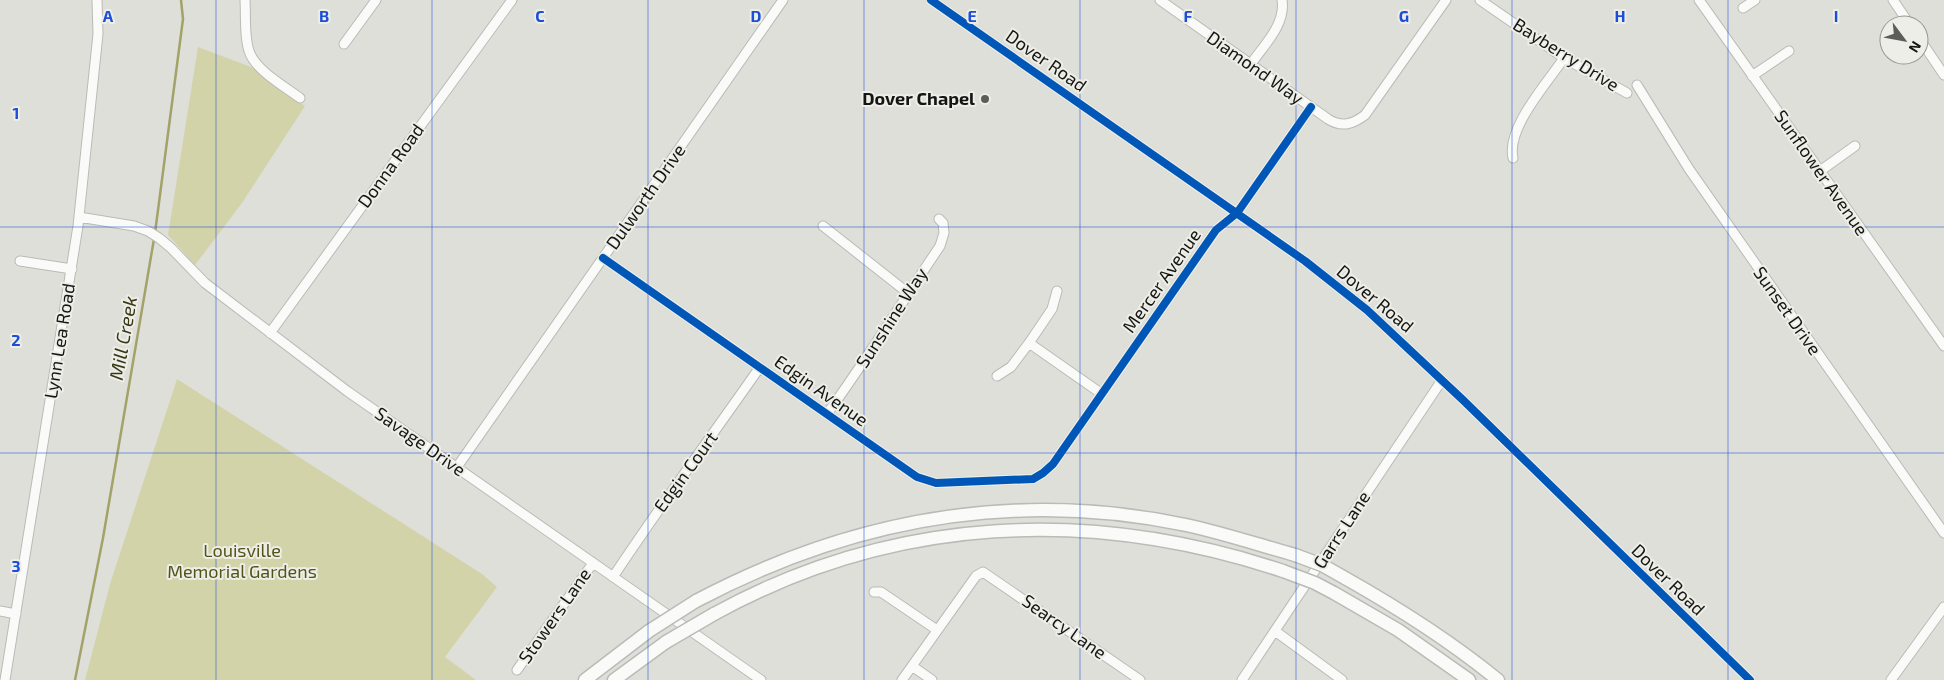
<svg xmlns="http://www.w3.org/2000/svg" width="1944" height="680" font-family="'Exo 2',sans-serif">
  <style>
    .green { fill: #d3d3a9 }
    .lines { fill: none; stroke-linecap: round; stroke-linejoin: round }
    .stream { stroke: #a2a269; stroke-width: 2.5 }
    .minor-casing { stroke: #babab6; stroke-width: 11 }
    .highway-casing { stroke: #babab6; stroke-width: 15 }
    .minor { stroke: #fafaf9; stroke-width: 9 }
    .highway { stroke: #fafaf9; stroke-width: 12 }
    .highway-bridge-casing { stroke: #babab6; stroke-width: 15; stroke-linecap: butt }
    .highway-bridge { stroke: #fafaf9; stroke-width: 12 }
    .cycleway-casing { stroke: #edeee7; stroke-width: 11 }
    .cycleway { stroke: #0057b8; stroke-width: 8 }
    .grid { fill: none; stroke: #1d4ed8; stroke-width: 1; stroke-opacity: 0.55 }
    .poi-dot { fill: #5c5c59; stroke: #edeee7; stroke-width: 2 }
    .labels { text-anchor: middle; stroke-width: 4; stroke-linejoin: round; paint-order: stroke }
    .street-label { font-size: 18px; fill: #151513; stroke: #edeee7 }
    .poi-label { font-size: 18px; font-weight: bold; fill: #151513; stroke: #edeee7; text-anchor: end }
    .park-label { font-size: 18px; fill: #535318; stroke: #edeee7 }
    .water-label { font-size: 19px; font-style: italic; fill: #383816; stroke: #edeee7 }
    .grid-label { font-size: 16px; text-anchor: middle; font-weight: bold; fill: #1d4ed8; stroke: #edeee7; stroke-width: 4; stroke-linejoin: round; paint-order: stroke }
  </style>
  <rect width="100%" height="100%" fill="#dfdfda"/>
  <path class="green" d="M 198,47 L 251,67 L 305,106 L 242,203 L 195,265 L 168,235 Z
    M 177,379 L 482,574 L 497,587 L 445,657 L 476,680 L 85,680 L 110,584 Z"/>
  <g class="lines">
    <path class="stream" d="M 155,233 L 183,19 L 181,0
      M 75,680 L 103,538 L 154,239"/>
    <defs>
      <path id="minor" d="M 245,0 C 246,16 244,36 249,51 C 255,70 284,86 300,98
        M 931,0 L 1305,261 L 1367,310 L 1463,400 L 1750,680
        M 1160,0 L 1328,119 C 1342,128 1353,124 1365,115 L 1446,0
        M 1480,0 L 1564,58 L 1627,93
        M 1699,0 L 1944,346
        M 1893,0 L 1910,25
        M 1743,8 L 1755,0
        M 1919,38 L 1944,75
        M 344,44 L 376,0
        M 1251,64 C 1264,45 1286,24 1282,0
        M 1752,76 L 1789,51
        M 1637,85 L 1689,169 L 1944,533
        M 1513,158 C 1506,128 1548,82 1564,58
        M 1820,171 L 1855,146
        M 79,217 L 134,226 L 148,231 L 159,238 L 171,248 L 205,283 L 347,391 L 761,680
        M 823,226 L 908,293
        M 603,258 L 917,477 L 936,483 L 1033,479 L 1043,473 L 1053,464 L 1216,230 L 1237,213 L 1311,107
        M 20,261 L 72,269
        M 270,333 L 512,0
        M 1029,343 L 1102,394
        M 997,376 L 1011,367 L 1029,343 L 1052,309 L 1057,291
        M 827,414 C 867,359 902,302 940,246 L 944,233 L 943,223 L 939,219
        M 457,467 L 783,0
        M 613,577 C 660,506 711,437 760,367
        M 874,592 L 881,592 L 937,630
        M 0,611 L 16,614
        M 1275,631 L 1342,680
        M 912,666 L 932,680
        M 517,670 L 593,563
        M 5,680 L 78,226 L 98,34 L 97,0
        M 902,680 L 976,576 L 983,572 L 1140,680
        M 1242,680 L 1442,380
        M 1891,680 L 1944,607"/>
      <path id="highway" d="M 1345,578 C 1400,609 1449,640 1498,680
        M 1334,593 L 1398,630 L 1469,680
        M 696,601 C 851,519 1013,489 1186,525 C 1223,533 1259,545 1295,555
        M 714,614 C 894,515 1090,507 1283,571
        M 585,680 L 649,631
        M 614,680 L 666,642"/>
    </defs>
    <use href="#minor" class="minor-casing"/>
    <use href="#highway" class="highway-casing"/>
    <use href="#minor" class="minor"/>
    <use href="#highway" class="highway"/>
    <defs>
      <path id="highway-bridge" d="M 1295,555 L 1322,565 L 1345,578
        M 1283,571 L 1315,583 L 1334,593
        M 649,631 L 696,601
        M 666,642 L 714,614"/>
    </defs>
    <use href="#highway-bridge" class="highway-bridge-casing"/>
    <use href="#highway-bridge" class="highway-bridge"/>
    <defs>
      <path id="cycleway" d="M 931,0 L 1305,261 L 1367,310 L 1463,400 L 1750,680
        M 603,258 L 917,477 L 936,483 L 1033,479 L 1043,473 L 1053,464 L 1216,230 L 1237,213 L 1311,107"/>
    </defs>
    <use href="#cycleway" class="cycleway-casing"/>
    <use href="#cycleway" class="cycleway"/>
  </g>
  <path class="grid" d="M 216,0 L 216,680M 432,0 L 432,680M 648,0 L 648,680M 864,0 L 864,680M 1080,0 L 1080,680M 1296,0 L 1296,680M 1512,0 L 1512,680M 1728,0 L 1728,680M 0,227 L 1944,227M 0,453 L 1944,453"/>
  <circle class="poi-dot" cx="985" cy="99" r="5"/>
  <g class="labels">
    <g class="street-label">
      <text transform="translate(1566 55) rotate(32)" y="6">Bayberry Drive</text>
      <text transform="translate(1046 61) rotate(35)" y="6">Dover Road</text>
      <text transform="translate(1255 68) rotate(35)" y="6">Diamond Way</text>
      <text transform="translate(391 166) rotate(-54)" y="6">Donna Road</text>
      <text transform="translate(1821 173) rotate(55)" y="6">Sunflower Avenue</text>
      <text transform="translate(646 197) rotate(-55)" y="6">Dulworth Drive</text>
      <text transform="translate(1162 281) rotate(-55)" y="6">Mercer Avenue</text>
      <text transform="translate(1375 299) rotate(40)" y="6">Dover Road</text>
      <text transform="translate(1787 311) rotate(55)" y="6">Sunset Drive</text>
      <text transform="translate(892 318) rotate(-57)" y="6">Sunshine Way</text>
      <text transform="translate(60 341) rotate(-81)" y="6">Lynn Lea Road</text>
      <text transform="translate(821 391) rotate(35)" y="6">Edgin Avenue</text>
      <text transform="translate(420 442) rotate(35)" y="6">Savage Drive</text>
      <text transform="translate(686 472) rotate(-54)" y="6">Edgin Court</text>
      <text transform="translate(1342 530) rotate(-57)" y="6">Garrs Lane</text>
      <text transform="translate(1668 580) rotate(44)" y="6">Dover Road</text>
      <text transform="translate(555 616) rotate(-55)" y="6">Stowers Lane</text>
      <text transform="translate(1064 627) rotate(35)" y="6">Searcy Lane</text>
    </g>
    <g class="poi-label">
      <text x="975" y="105">Dover Chapel</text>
    </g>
    <g class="park-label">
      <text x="242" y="557">Louisville<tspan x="242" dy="21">Memorial Gardens</tspan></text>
    </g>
    <g class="water-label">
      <text transform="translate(123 338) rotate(-80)" y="7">Mill Creek</text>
    </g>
  </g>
  <g class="grid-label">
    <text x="108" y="22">A</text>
    <text x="324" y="22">B</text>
    <text x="540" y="22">C</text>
    <text x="756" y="22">D</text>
    <text x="972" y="22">E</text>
    <text x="1188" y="22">F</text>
    <text x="1404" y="22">G</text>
    <text x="1620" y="22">H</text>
    <text x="1836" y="22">I</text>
    <text x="16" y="119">1</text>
    <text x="16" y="346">2</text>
    <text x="16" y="572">3</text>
  </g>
  <g transform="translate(1904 40) rotate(122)"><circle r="24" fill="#edeee7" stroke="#979792"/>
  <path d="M0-4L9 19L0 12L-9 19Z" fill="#5c5c59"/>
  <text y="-8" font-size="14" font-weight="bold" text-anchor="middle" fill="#151513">N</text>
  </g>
</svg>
